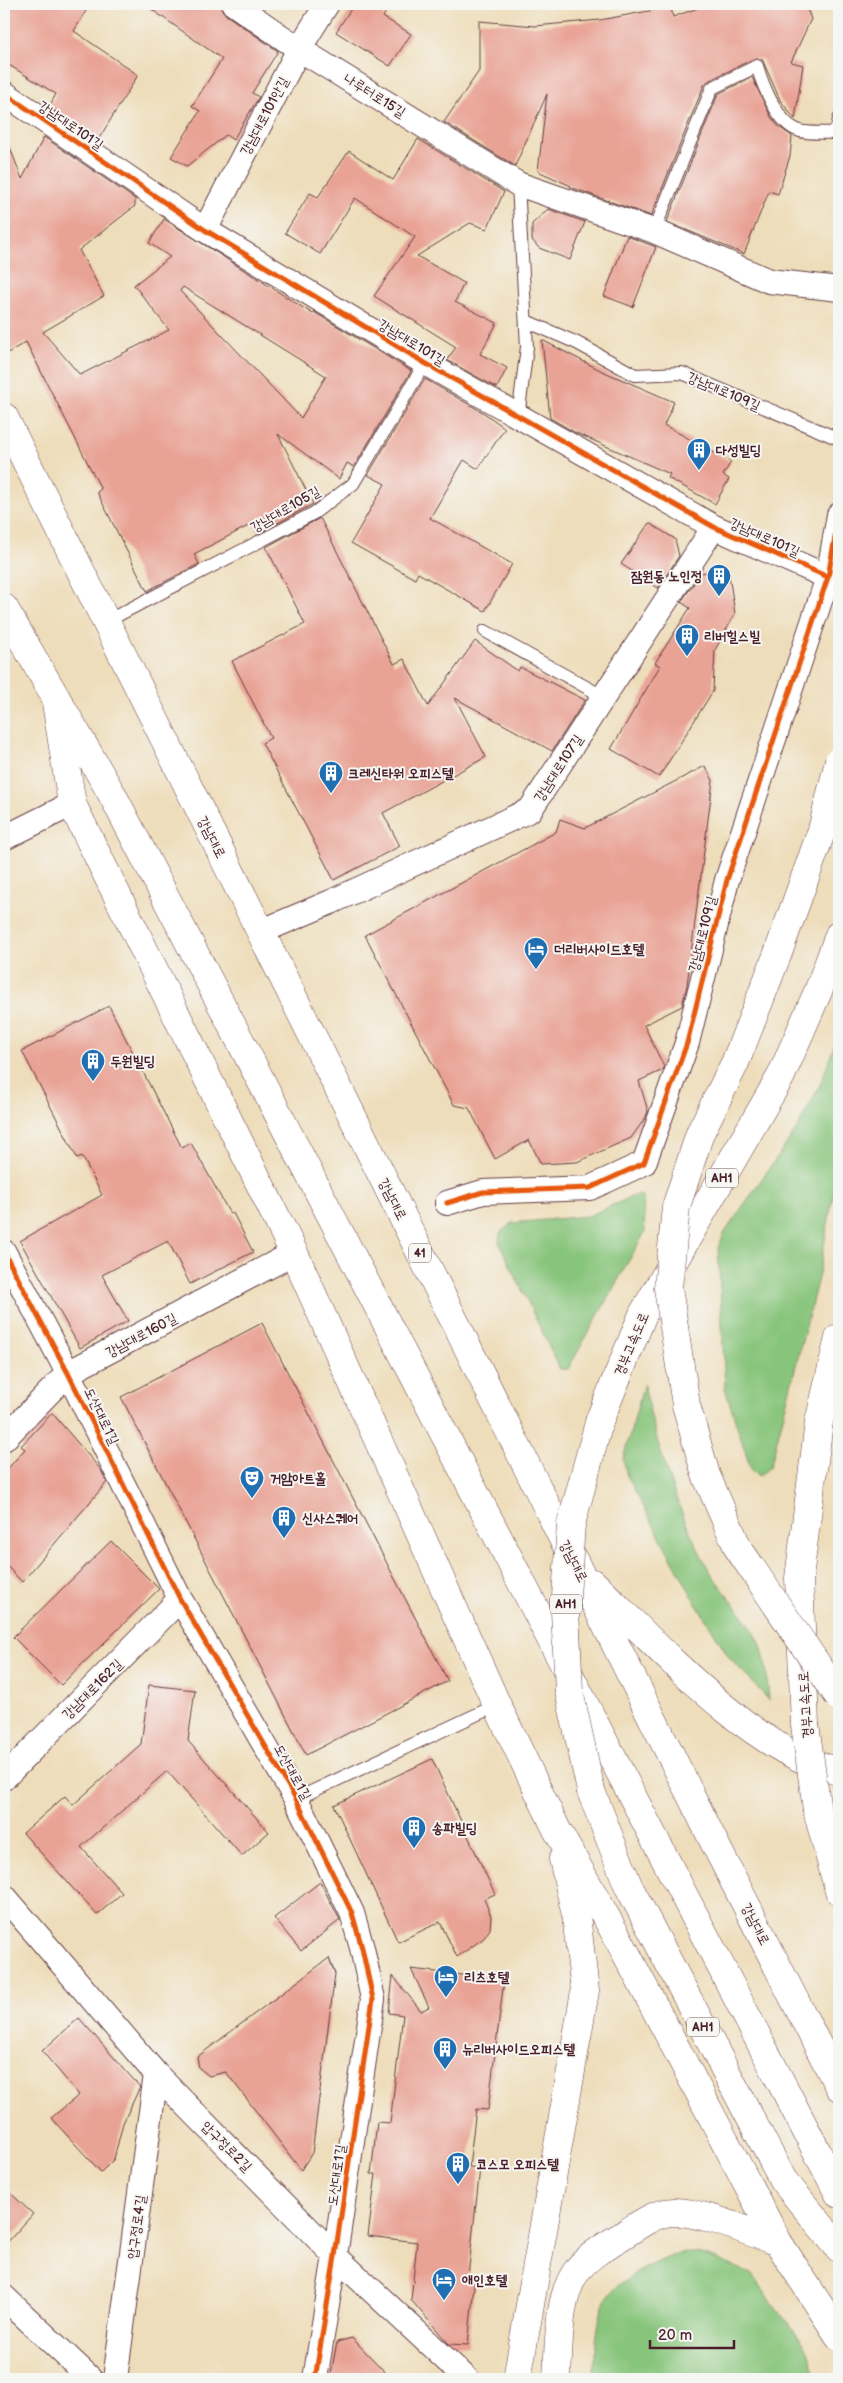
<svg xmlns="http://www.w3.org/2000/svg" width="843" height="2383" font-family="'Balsamiq Sans','Poor Story',sans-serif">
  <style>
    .green { fill: #88c57b; stroke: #697253 }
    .building { fill: #e9a395; fill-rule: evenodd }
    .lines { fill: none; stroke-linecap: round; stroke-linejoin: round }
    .lane-casing { stroke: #633c40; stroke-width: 14 }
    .street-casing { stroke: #633c40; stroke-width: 26 }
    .primary-casing { stroke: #633c40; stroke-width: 29 }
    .highway-casing { stroke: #633c40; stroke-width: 29 }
    .lane { stroke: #fff; stroke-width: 12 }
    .street { stroke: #fff; stroke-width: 24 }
    .primary { stroke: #fff; stroke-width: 28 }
    .highway { stroke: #fff; stroke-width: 28 }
    .highway-bridge-casing { stroke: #633c40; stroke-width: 29; stroke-linecap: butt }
    .highway-bridge { stroke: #fff; stroke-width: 28 }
    .cycleway-casing { stroke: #f6f6f2; stroke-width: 8 }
    .cycleway { stroke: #e8590c; stroke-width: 5 }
    .labels { text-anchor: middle; stroke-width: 4; stroke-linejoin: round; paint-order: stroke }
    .shield { fill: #f6f6f2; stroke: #7e6067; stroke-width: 1 }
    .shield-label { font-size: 12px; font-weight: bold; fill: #4a1f2b }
    .street-label { font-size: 14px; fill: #4a1f2b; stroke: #f6f6f2 }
    .poi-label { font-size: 14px; font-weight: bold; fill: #4a1f2b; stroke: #f6f6f2; text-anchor: start }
  </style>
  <rect width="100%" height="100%" fill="#f6f6f2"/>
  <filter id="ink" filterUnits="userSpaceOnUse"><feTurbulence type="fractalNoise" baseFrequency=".02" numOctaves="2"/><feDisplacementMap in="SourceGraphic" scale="10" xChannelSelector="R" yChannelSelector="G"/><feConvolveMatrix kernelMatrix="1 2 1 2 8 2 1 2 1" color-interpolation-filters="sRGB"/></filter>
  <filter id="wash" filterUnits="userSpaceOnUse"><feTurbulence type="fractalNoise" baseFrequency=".0096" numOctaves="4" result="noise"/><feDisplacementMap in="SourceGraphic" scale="20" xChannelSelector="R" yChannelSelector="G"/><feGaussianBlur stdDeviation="1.12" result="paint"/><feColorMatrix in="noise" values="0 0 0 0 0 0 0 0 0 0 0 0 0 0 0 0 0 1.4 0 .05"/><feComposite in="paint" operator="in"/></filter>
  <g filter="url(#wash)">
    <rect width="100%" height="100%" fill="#eeddba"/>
    <path class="green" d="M 839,1032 L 839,1164 L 818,1278 L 774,1452 L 770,1467 L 759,1476 L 751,1470 L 725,1388 L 718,1248 L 725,1232 L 798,1127 L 821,1083 Z
      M 638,1194 L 643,1197 L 645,1232 L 568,1369 L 560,1369 L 499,1242 L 500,1233 L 512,1223 L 588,1216 Z
      M 644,1384 C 656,1445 677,1511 707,1566 C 721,1591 748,1617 759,1641 C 767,1658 767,1682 769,1700 L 729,1657 L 697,1605 L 627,1476 L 623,1459 Z
      M 681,2253 L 697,2253 L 714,2258 L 751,2274 L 808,2350 L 816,2379 L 593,2379 C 595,2358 596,2326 603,2306 C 613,2280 657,2261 681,2253 Z"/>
    <g id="blocks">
      <path class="building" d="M 7,4 L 90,4 L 74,31 L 138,75 L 98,140 L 49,107 L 56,94 L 4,62 L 4,13 Z
        M 144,4 L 218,4 L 226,15 L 278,51 L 252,93 L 259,97 L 233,140 L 226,135 L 187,166 L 171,157 L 200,111 L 192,106 L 222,59 Z
        M 354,4 L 390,4 L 383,17 L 411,34 L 390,66 L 336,32 Z
        M 709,4 L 805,4 L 811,19 L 791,62 L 803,65 L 795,119 L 780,100 L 762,59 L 753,59 L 708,81 L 704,85 L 651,216 L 570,187 L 571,186 L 538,171 L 547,94 L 515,166 L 444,122 L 479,71 L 479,21 L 535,26 L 600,20 L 671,7 L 673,17 Z
        M 752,77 L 771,117 L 779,127 L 792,136 L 790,156 L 778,194 L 769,191 L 744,254 L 667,222 L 718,94 Z
        M 6,137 L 22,179 L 44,137 L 135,199 L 135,206 L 79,250 L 104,296 L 43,332 L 80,375 L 169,330 L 134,285 L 170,257 L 149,243 L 164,219 L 313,314 L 314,312 L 411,371 L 354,467 L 347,463 L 339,479 L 278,434 L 313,504 L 259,533 L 254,523 L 194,554 L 199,564 L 147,591 L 97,492 L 101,489 L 26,342 L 4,355 L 4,138 ZM 183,287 L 326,376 L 301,418 L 180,291 Z
        M 418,139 L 504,192 L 487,229 L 470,223 L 417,256 L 464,283 L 455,302 L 497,323 L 480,354 L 507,368 L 497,388 L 447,360 L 456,347 L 374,296 L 415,237 L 355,198 L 320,254 L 285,233 L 310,193 L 318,197 L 349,151 L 393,180 Z
        M 548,209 L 585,222 L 570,260 L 539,248 L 532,240 L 532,224 Z
        M 627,236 L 656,247 L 633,307 L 604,296 Z
        M 542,340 L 602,371 L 674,402 L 664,425 L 731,462 L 723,475 L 729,479 L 715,504 L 668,478 L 670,474 L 574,432 L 550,418 Z
        M 425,379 L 484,413 L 505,428 L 478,469 L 464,460 L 430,518 L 512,564 L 485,611 L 418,573 L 415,579 L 351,543 L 385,484 L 368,475 Z
        M 320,518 L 394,664 L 404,659 L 428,706 L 475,641 L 518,671 L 520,667 L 585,700 L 552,751 L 455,698 L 486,757 L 383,813 L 400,846 L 334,880 L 262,743 L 271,738 L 232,661 L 305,624 L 266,547 Z
        M 649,523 L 675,539 L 679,556 L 658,588 L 621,564 Z
        M 728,568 L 735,614 L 715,650 L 713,691 L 659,777 L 611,749 L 660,666 L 655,663 L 690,608 L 681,602 L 701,573 Z
        M 705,766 L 713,780 L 687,985 L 682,1006 L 644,1025 L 664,1067 L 663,1070 L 639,1081 L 648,1111 L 646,1117 L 631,1138 L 577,1162 L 541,1164 L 529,1140 L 495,1159 L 469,1108 L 454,1105 L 365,935 L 556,832 L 560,819 L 585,828 Z
        M 109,1006 L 182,1148 L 191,1143 L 230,1214 L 233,1213 L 253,1252 L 190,1284 L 168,1241 L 102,1275 L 128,1321 L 80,1348 L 20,1241 L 102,1195 L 82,1156 L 77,1158 L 22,1051 Z
        M 262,1323 L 448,1681 L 306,1755 L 121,1397 Z
        M 52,1413 L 101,1470 L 107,1482 L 22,1582 L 4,1563 L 4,1473 L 25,1449 L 21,1446 Z
        M 111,1541 L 159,1589 L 61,1685 L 13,1637 Z
        M 149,1685 L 195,1690 L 188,1741 L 269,1832 L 242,1856 L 167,1771 L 81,1847 L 122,1893 L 97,1915 L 23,1833 L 65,1796 L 73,1805 L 141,1744 Z
        M 432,1759 L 495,1894 L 484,1899 L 491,1916 L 490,1929 L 484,1938 L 457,1957 L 440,1922 L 398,1942 L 334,1805 Z
        M 320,1882 L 340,1920 L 301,1951 L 274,1918 Z
        M 329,1958 L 335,1974 L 312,2153 L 301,2170 L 226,2072 L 209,2076 L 199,2068 L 197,2057 Z
        M 411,1969 L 504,1980 L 488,2110 L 476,2109 L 469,2167 L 480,2168 L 468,2276 L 475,2276 L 468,2345 L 449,2344 L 411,2300 L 417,2242 L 368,2236 L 376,2174 L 371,2174 L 377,2122 L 390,2123 L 403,2015 L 389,2013 L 393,1976 L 421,2011 L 429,2007 Z
        M 79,2018 L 140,2087 L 123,2123 L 114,2159 L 101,2172 L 51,2118 L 79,2095 L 42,2051 Z
        M 4,2187 L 33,2214 L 4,2246 Z
        M 352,2338 L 392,2379 L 330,2379 L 337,2342 Z"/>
    </g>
  </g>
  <g filter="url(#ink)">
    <use href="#blocks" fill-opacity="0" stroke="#633c40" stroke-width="1"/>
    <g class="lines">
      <defs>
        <path id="lane" d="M 518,184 L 527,347 L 518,417
          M 654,231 L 712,88 L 757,66 C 763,86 778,125 800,131 C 810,134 825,132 836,133 L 839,119
          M 526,321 L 577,343 L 635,375 L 682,373 L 839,439
          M 105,622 L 314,513 L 353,484 L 425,363
          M 485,631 L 604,697
          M 296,1799 L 497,1705"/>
        <path id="street" d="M 234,4 L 299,49 L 518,184 L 654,231 L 769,281 L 839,289
          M 4,93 L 205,230 L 425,363 L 714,527 L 828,577
          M 205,230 L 299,49 L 327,4
          M 4,838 L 72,804
          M 260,932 L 331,902 L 530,810 L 714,527
          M 447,1203 L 483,1192 L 590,1188 L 644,1163 L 687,1043 L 727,880 L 828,577 L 839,515
          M 4,1252 L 68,1373 L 180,1599 L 296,1799 L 352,1913 L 362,1948 L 373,1999 L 335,2256 L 315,2379
          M 4,1439 L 68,1373 L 294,1253
          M 4,1778 L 180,1599
          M 4,1896 L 156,2074 L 335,2256 L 467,2379
          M 4,2297 L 91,2379
          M 115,2379 L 156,2074"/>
        <path id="primary" d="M 4,417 L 715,1844 L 839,2087
          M 4,608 L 113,796 L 839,2194
          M 55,696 L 72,804 L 294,1253 L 497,1705 L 557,1830 L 619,1940 L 778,2242 L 839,2336
          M 593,1583 C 654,1642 755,1756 839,1771
          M 517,2379 L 585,1991 L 576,1915 L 563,1859
          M 557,2379 C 559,2347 557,2294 579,2268 C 592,2253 611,2243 628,2232 C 642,2223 658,2211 676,2212 C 706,2213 749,2232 778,2242"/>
        <path id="highway" d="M 600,1419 L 643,1314 L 781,1076 L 819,989 L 839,935
          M 805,1725 L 799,1578 L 819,1422 L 839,1338
          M 591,1791 L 628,1885 L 783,2180 L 839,2248
          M 817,1810 L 839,1891"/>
      </defs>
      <use href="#lane" class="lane-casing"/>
      <use href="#street" class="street-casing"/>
      <use href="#primary" class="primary-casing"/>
      <use href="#highway" class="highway-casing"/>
      <use href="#lane" class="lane"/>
      <use href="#street" class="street"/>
      <use href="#primary" class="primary"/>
      <use href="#highway" class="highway"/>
      <defs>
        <path id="highway-bridge" d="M 839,761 L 822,830 L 778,953 L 735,1063 L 700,1133 L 676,1207 L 668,1288 L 686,1405 L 706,1475 L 738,1548 L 839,1697
          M 805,1725 L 817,1810
          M 591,1791 L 569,1691 L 565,1611 L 571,1524 L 600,1419"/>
      </defs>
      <use href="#highway-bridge" class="highway-bridge-casing"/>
      <use href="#highway-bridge" class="highway-bridge"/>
      <defs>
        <path id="cycleway" d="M 4,93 L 205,230 L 425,363 L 714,527 L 828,577
          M 447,1203 L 483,1192 L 590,1188 L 644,1163 L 687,1043 L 727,880 L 828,577 L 839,515
          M 4,1252 L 68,1373 L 180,1599 L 296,1799 L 352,1913 L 362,1948 L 373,1999 L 335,2256 L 315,2379"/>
      </defs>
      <use href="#cycleway" class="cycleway-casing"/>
      <use href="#cycleway" class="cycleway"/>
    </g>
  </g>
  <defs>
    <symbol id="building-pin" viewBox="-11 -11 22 30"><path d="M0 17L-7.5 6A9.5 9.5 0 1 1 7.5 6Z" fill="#1f6fb2" stroke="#f6f6f2"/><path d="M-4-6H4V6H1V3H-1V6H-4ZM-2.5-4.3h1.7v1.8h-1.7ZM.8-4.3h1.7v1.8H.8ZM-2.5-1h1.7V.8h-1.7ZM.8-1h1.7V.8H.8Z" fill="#fff"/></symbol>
    <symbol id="hotel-pin" viewBox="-11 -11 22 30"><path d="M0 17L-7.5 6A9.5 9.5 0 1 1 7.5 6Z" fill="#1f6fb2" stroke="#f6f6f2"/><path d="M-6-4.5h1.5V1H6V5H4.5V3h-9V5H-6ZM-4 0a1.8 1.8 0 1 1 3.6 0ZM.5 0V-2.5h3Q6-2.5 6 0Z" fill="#fff"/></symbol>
    <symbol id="theatre-pin" viewBox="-11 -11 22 30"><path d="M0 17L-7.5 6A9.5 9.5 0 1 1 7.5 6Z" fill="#1f6fb2" stroke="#f6f6f2"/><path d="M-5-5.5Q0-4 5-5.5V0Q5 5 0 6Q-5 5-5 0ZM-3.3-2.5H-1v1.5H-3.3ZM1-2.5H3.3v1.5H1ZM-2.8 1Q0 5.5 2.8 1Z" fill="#fff"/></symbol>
  </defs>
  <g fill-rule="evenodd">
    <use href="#building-pin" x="685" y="436" width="28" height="38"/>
    <use href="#building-pin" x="705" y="562" width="28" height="38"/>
    <use href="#building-pin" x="673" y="622" width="28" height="38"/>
    <use href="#building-pin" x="317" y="759" width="28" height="38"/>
    <use href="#hotel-pin" x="522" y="935" width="28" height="38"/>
    <use href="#building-pin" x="79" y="1047" width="28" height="38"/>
    <use href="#theatre-pin" x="238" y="1464" width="28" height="38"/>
    <use href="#building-pin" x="270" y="1504" width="28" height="38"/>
    <use href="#building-pin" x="400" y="1814" width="28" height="38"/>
    <use href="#hotel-pin" x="432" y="1963" width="28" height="38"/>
    <use href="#building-pin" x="431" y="2035" width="28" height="38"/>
    <use href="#building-pin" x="444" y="2150" width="28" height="38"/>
    <use href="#hotel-pin" x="430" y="2266" width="28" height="38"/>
  </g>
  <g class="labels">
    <g class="shield">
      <rect x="706" y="1168.5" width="32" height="19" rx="4"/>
      <rect x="409" y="1243.5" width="22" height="19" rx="4"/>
      <rect x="550" y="1594.5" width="32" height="19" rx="4"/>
      <rect x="687" y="2017.5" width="32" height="19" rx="4"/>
    </g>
    <g class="shield-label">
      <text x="722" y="1182">AH1</text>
      <text x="420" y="1257">41</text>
      <text x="566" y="1608">AH1</text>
      <text x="703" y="2031">AH1</text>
    </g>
    <g class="street-label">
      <text transform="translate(375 95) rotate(32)" y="5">나루터로15길</text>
      <text transform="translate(264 116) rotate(-62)" y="5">강남대로101안길</text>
      <text transform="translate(71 125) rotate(34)" y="5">강남대로101길</text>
      <text transform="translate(412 342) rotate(31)" y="5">강남대로101길</text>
      <text transform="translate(724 391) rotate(23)" y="5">강남대로109길</text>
      <text transform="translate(285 509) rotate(-30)" y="5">강남대로105길</text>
      <text transform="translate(765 537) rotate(24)" y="5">강남대로101길</text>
      <text transform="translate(558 768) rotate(-57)" y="5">강남대로107길</text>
      <text transform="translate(212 837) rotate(63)" y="5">강남대로</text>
      <text transform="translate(702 934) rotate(-76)" y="5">강남대로109길</text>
      <text transform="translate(393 1199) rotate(63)" y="5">강남대로</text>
      <text transform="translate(141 1335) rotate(-28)" y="5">강남대로160길</text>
      <text transform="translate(631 1344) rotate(-67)" y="5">경부고속도로</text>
      <text transform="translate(102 1416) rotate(64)" y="5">도산대로1길</text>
      <text transform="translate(574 1561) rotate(63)" y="5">강남대로</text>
      <text transform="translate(92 1689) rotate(-45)" y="5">강남대로162길</text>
      <text transform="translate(805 1705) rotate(-94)" y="5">경부고속도로</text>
      <text transform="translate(293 1772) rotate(61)" y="5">도산대로1길</text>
      <text transform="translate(756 1924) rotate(63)" y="5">강남대로</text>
      <text transform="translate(227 2146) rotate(45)" y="5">압구정로2길</text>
      <text transform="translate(336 2175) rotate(-82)" y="5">도산대로1길</text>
      <text transform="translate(136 2227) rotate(-82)" y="5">압구정로4길</text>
    </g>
    <g class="poi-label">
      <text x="716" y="455">다성빌딩</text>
      <text x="702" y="581" text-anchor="end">잠원동 노인정</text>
      <text x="704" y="641">리버힐스빌</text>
      <text x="348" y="778">크레신타워 오피스텔</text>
      <text x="554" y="954">더리버사이드호텔</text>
      <text x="110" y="1066">두원빌딩</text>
      <text x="270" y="1483">거암아트홀</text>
      <text x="302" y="1523">신사스퀘어</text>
      <text x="432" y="1833">송파빌딩</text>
      <text x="464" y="1982">리츠호텔</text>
      <text x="462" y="2054">뉴리버사이드오피스텔</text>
      <text x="476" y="2169">코스모 오피스텔</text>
      <text x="462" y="2285">애인호텔</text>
    </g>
  </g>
  <rect width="843" height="2383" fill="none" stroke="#f6f6f2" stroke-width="20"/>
  <path d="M650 2340v8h84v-8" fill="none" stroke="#4a1f2b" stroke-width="2.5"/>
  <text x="658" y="2340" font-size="15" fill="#4a1f2b" stroke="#f6f6f2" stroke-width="4" paint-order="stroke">20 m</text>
</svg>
